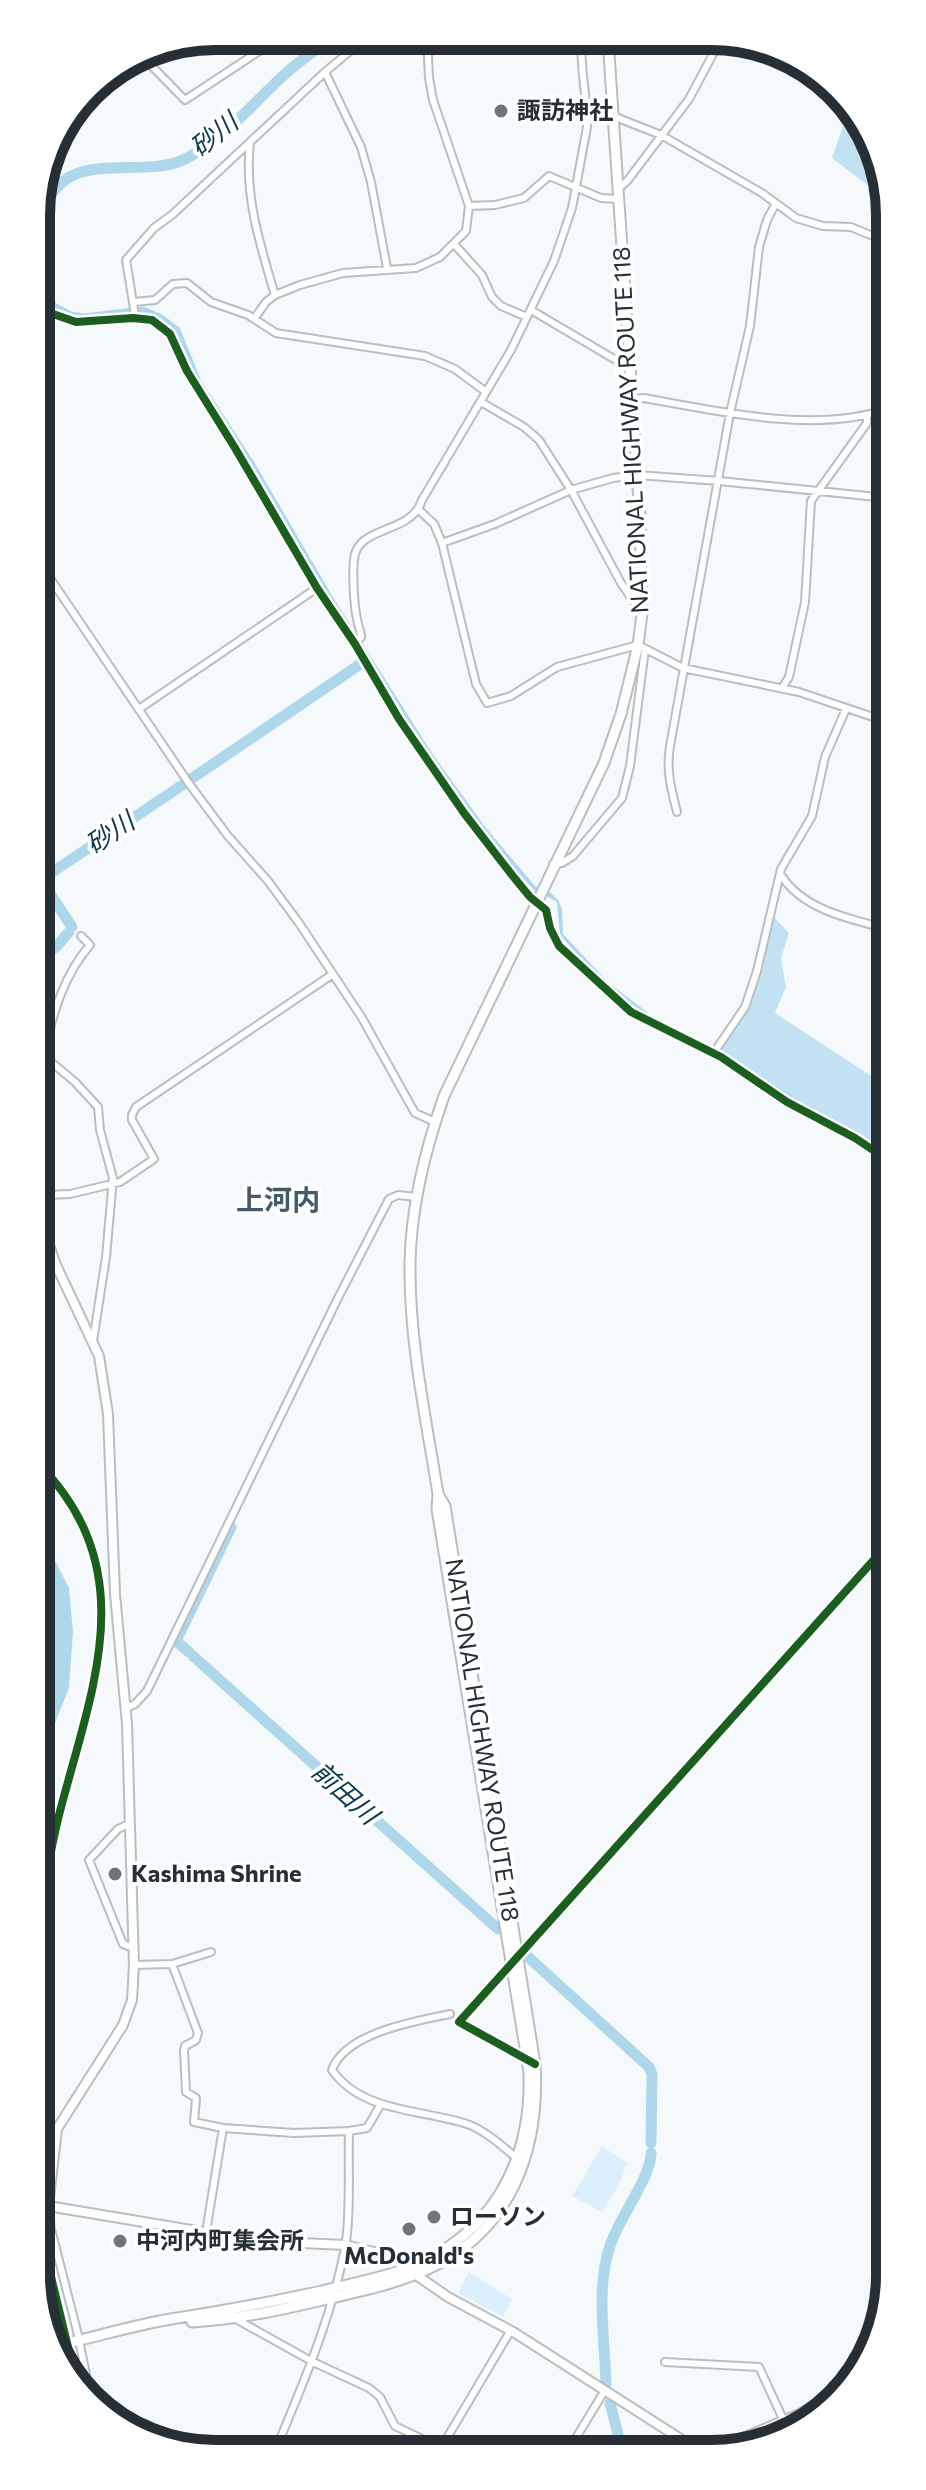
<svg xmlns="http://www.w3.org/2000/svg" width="926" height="2490" font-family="Commissioner,'Noto Sans JP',sans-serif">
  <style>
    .green { fill: #dbf0fc }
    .forest { fill: #c2e2f3 }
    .water { fill: #afd7ec }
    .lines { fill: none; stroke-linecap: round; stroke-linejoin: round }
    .canal { stroke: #afd7ec; stroke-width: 7 }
    .river { stroke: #afd7ec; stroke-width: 11 }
    .minor-casing { stroke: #b8bec1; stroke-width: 10 }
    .major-casing { stroke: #b8bec1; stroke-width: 12 }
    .highway-casing { stroke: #b8bec1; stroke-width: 13 }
    .minor { stroke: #fefefe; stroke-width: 6 }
    .major { stroke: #fefefe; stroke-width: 8 }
    .highway { stroke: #fefefe; stroke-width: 9 }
    .cycleway-casing { stroke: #fff; stroke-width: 13 }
    .cycleway { stroke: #1b5e20; stroke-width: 8 }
    .poi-dot { fill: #6e767a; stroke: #fff; stroke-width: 3 }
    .labels { text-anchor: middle; stroke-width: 8; stroke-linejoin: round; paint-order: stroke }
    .poi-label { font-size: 24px; font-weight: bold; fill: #252f35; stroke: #fff; text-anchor: start }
    .street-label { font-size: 24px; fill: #252f35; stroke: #fff }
    .water-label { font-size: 26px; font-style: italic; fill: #09384d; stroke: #fff }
    .quarter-label { font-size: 28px; font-weight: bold; fill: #435a67; stroke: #fff }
    .rim { fill: none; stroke: #252f35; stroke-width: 10 }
  </style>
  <rect width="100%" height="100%" fill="#f6f9fb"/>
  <path class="green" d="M 602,2146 L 627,2163 L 620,2183 L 602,2212 L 572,2196 Z
    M 469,2272 L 512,2299 L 503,2317 L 458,2293 Z"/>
  <path class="forest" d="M 849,109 L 886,180 L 886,199 L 832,158 Z
    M 771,914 L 789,933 L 781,958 L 786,987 L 775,1013 L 888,1087 L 888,1154 L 859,1135 L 796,1102 L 720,1050 L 746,1011 L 763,969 Z"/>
  <path class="water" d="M 475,815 L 535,886 L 551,893 L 558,900 L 562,909 L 563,934 L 618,993 L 615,996 L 560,935 L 557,902 L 533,889 L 484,836 L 472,818 Z
    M 38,1527 L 69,1588 L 73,1631 L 69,1688 L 39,1763 Z"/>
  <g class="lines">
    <path class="canal" d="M 37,297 L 71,315 L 84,317 L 143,310 L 161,318 L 177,330 L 198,382 L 253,467 L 330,599 L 429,755 L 478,823
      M 611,989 L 649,1018
      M 717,1052 L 798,1104 L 855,1134 L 888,1156"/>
    <path class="river" d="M 36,213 C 45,202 54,188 65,180 C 94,158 152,176 185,159 C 224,140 253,103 284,75 C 299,61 317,49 333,37
      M 191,779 L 359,665
      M 72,927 L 43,883 L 48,875 L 184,784
      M 38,957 L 56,947 L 69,932
      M 189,1652 L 176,1641 L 231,1527
      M 193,1656 L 498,1929
      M 527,1956 L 649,2067 L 652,2074 L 651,2143
      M 606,2385 C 605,2340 595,2286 611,2243 C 620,2217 651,2177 651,2153
      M 610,2403 L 622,2450"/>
    <defs>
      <path id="minor" d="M 140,54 L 185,100 L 282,36
        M 325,72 L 361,147 L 371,182 L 387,268
        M 613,116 L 661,135 L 762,193 L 796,218 L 823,226 L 851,227 L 887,242
        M 250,143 C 244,195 260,245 275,295
        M 618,189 L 628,180 L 689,99 L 721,39
        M 469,206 L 495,205 L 524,198 L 549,176 L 601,198 L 618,199
        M 454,244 L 482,275 L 492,297 L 501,306 L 527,317
        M 134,302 L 155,300 L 173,284 L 187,283 L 211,302 L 248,315 L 276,333 L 425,356 L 455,369 L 486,392
        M 37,304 L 53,314 L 76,322 L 133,318 L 152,320 L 170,334 L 187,371 L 235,448 L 317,588 L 355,644 L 399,719 L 464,813 L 512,875 L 530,897 L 546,910 L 550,928 L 559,946 L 631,1012 L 721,1057 L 787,1102 L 855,1138 L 888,1160
        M 531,310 L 631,369
        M 135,315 L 126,260 L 154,228 L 173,214 L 325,72 L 367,37
        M 254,319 L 266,302 L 275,295 L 300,285 L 343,273 L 416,268 L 440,257 L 466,231 L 469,206 L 433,100 L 429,78 L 427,37
        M 632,399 L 644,398 C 716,411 816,434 887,409
        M 481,402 L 524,427 L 539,440 L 571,490 L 621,583 L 642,614
        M 419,510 L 434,524 L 442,543 L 476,684 L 487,703 L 511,696 L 557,667 L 638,645 L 683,668 L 799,692 L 876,718 L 887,725
        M 442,543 L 495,524 L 571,490 L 613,478 L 637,475 L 719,481 L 887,498
        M 37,559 L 190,785 L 228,836 L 268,881 L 299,923 L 362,1018 L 415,1113 L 435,1122
        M 355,644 L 361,637 C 361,631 358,626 357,619 C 354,606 351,563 356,551 C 367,526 412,532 422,500 L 511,350 L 554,261 L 572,208 L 587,127 C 588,96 579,70 582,38
        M 782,688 L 789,677 L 805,602 L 811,501 L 867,423 L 867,415
        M 139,709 L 317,588
        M 677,812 C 671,789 666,770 670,746 L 730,413 L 750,326 L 759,247 L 767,220 L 775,205
        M 553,864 L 562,863 L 573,856 L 622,798 L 630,766 L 645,649
        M 781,875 C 803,910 850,919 888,929
        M 888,979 L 883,1000 L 888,1002
        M 38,1051 L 75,1082 L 98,1107 L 100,1130 L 113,1178 L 106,1257 L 93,1341
        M 713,1054 L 745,1007 L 757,971 L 781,869 L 812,816 L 825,757 L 846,709
        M 38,1087 C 44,1076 42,1062 45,1050 C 53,1012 64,975 90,945 L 81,936
        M 45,1195 L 70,1194 L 120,1182 L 154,1159 L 132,1120 L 132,1115 L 136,1107 L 333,974
        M 126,1708 L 135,1704 L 147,1691 L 337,1300 L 389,1199 L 398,1195 L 416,1197
        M 129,1824 L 118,1829 L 89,1860 L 123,1944 L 133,1948
        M 172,1964 L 198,2033 L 196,2040 L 185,2046 L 184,2051 L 186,2092 L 196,2098 L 194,2122 L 223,2128 L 206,2232
        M 134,1965 L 172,1964 L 211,1952
        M 450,2014 C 415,2021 345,2033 332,2070 C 362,2113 422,2109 467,2124 C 485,2130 503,2147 518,2159
        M 529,2060 L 459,2022 L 889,1543
        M 223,2128 L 294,2133 L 349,2131
        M 48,2206 L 51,2229 L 78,2335
        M 234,2318 L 313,2362 L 369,2388 L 380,2397 L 395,2426 L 441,2448 L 511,2330
        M 80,2345 L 92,2404
        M 665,2362 L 759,2367 L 783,2419
        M 712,2450 L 799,2413 L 848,2388
        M 275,2451 C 303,2384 331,2319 345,2248 C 351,2214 348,2166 349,2131 L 367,2128 L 381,2104
        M 568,2451 L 605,2390"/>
      <path id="major" d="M 38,1086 L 43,1111 L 45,1204 L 49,1245 L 56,1265 L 99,1356 L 108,1414 L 115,1594 L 127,1724 L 134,1965 L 132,2000 L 123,2025 L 57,2129 L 48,2206 L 257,2241 L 345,2245 L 378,2253 L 396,2261 L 448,2297 L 515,2333 L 698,2450"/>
      <path id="highway" d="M 192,2322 C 240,2319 285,2309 331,2298 C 365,2290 399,2283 430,2268 C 512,2229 540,2149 535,2064 L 445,1506 L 438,1494
        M 58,2345 C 96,2337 134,2325 171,2319 C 222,2311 272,2302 322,2291 C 349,2284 378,2279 405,2269 C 492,2236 532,2163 529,2072 L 437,1509 L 438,1494 C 426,1418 409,1341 410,1263 C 411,1206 425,1150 444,1096 L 604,763 L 621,714 L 638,645 L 642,614 L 640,516 L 608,39"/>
    </defs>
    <use href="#minor" class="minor-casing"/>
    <use href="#major" class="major-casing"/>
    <use href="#highway" class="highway-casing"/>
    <use href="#minor" class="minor"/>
    <use href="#major" class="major"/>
    <use href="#highway" class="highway"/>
    <defs>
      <path id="cycleway" d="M 37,304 L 53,314 L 76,322 L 133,318 L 152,320 L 170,334 L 187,371 L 235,448 L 317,588 L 355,644 L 399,719 L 464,813 L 512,875 L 530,897 L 546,910 L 550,928 L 559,946 L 631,1012 L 721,1057 L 787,1102 L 855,1138 L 888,1160
        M 38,1463 C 146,1573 90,1692 58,1819 C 50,1853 44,1888 39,1922
        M 535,2064 L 459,2022 L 889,1543
        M 39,2227 L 75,2376"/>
    </defs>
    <use href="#cycleway" class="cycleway-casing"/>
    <use href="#cycleway" class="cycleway"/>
  </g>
  <g class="poi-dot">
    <circle cx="501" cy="111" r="8"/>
    <circle cx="115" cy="1874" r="8"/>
    <circle cx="434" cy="2217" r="8"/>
    <circle cx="409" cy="2229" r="8"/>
    <circle cx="120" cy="2241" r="8"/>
  </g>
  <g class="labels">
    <g class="poi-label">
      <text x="517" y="119">諏訪神社</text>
      <text x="131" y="1882">Kashima Shrine</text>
      <text x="450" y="2225">ローソン</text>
      <text x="136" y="2249">中河内町集会所</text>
      <text x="409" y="2264" text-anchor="middle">McDonald's</text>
    </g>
    <g class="street-label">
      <text transform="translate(631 430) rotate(-93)" y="8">NATIONAL HIGHWAY ROUTE 118</text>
      <text transform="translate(482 1740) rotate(81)" y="8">NATIONAL HIGHWAY ROUTE 118</text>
    </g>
    <g class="water-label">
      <text transform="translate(214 135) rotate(-39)" y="9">砂川</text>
      <text transform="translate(110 833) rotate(-34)" y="9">砂川</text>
      <text transform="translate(345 1793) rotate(42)" y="9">前田川</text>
    </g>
    <g class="quarter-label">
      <text x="278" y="1210">上河内</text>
    </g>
  </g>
  <path d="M0 0H926V2490H0ZM215 50H711A165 165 0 0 1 876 215V2275A165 165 0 0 1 711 2440H215A165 165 0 0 1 50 2275V215A165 165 0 0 1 215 50Z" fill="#fff" fill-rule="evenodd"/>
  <path class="rim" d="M215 50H711A165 165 0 0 1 876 215V2275A165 165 0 0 1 711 2440H215A165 165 0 0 1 50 2275V215A165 165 0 0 1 215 50Z"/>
</svg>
